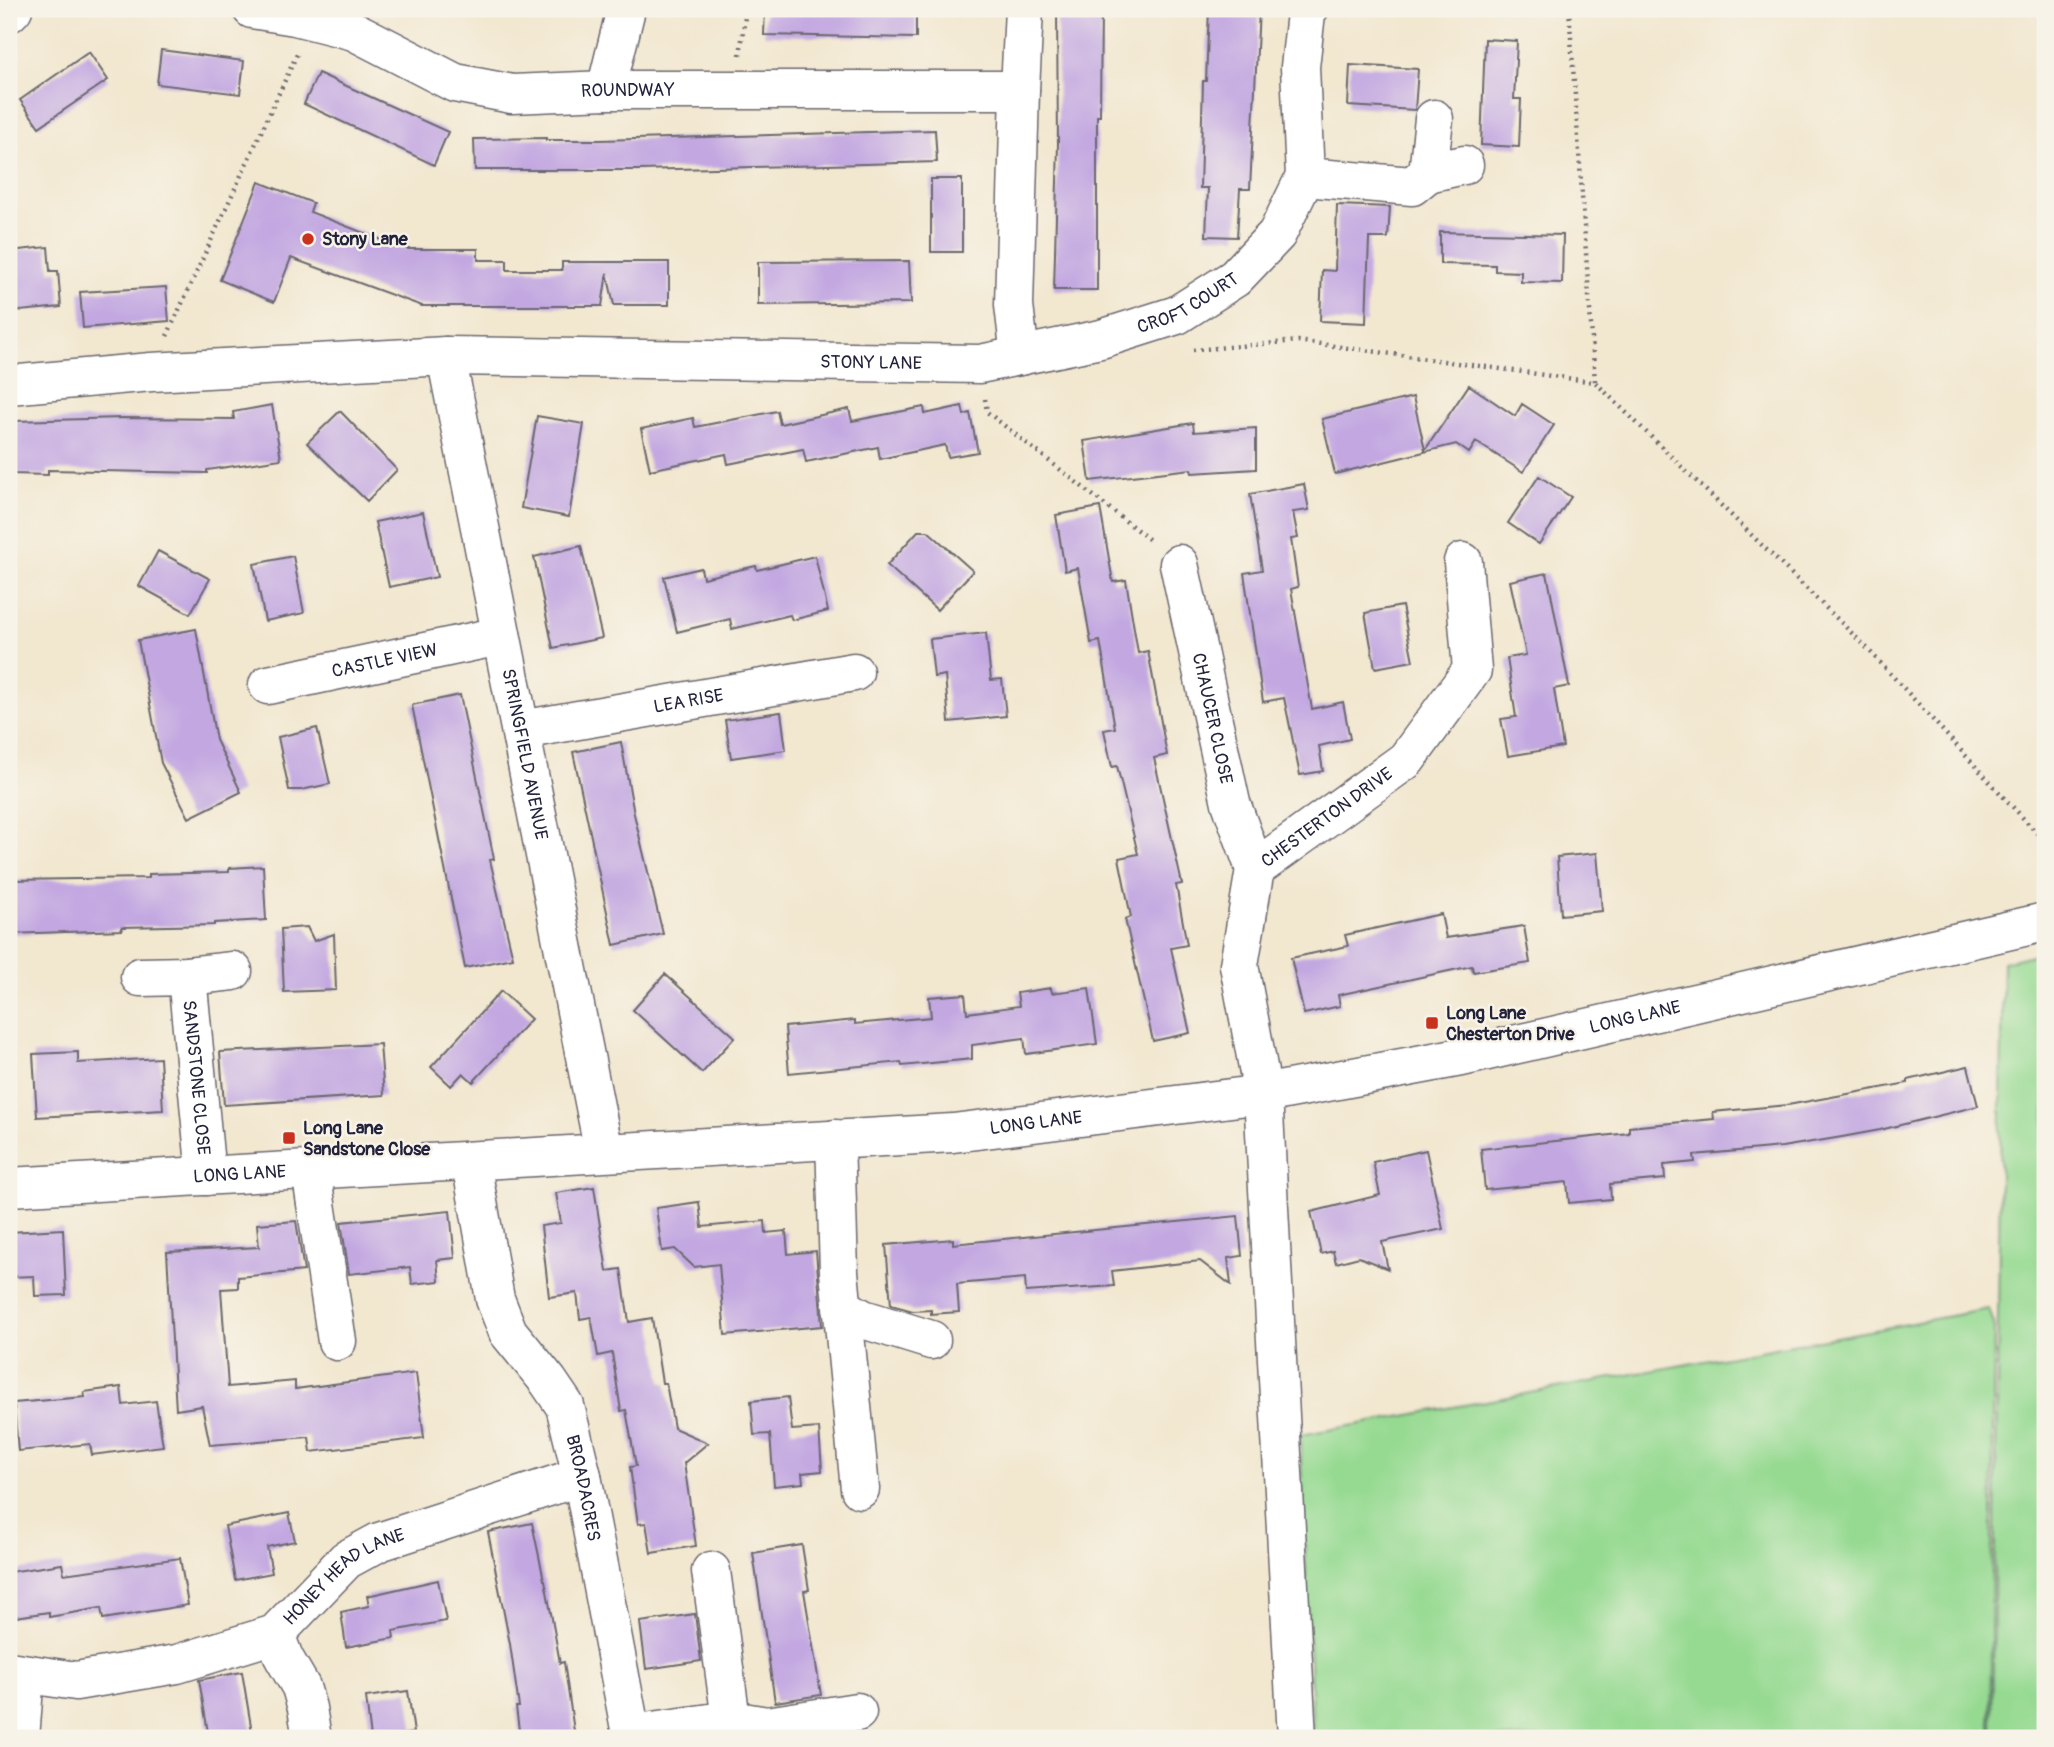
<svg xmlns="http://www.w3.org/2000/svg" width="2054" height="1747" font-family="Pangolin,sans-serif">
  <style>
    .green { fill: #96da92; stroke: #5c7e66; stroke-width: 2 }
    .building { fill: #c2a7e1 }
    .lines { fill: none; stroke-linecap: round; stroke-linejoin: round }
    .minor-casing { stroke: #6b676f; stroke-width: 41 }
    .path { stroke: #6b676f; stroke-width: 4.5; stroke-dasharray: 2 5; stroke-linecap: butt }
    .minor { stroke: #fff; stroke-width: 38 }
    .poi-dot { fill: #c8321e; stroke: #f7f3e8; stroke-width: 2.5 }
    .labels { text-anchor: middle; stroke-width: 5; stroke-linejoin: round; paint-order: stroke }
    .street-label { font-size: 18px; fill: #22223b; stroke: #f7f3e8 }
    .poi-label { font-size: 18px; font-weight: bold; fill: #22223b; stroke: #f7f3e8; text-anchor: start }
  </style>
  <rect width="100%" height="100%" fill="#f7f3e8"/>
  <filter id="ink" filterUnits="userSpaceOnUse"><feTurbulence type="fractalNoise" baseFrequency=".0143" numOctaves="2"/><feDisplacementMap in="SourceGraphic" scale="14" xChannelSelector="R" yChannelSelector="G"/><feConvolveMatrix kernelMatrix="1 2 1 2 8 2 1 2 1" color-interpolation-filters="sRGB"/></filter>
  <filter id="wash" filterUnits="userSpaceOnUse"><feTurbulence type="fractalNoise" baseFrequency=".00686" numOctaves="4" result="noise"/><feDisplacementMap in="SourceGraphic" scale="28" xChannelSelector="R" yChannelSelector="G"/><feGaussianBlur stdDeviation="1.57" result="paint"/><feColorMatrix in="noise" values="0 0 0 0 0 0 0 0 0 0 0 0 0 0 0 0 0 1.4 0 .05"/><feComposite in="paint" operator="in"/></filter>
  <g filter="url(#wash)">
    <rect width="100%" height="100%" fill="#f2e7cf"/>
    <path class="green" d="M 2045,952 L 2045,1738 L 1992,1738 L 2003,962 Z
      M 1989,1309 L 1994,1324 L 1990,1738 L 1313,1738 L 1300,1435 Z"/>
    <g id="blocks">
      <path class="building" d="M 765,9 L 916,9 L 916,38 L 764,35 Z
        M 1057,9 L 1101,9 L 1100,116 L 1097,116 L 1097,290 L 1054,290 L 1058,144 Z
        M 1209,9 L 1259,9 L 1250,189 L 1240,189 L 1237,237 L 1206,236 L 1208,188 L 1200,188 L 1203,81 L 1206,81 Z
        M 1485,39 L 1517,41 L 1514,99 L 1521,99 L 1519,147 L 1481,145 Z
        M 161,50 L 244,61 L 240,94 L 157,84 Z
        M 89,52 L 108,80 L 39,127 L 20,100 Z
        M 1350,65 L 1418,69 L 1415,110 L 1348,106 Z
        M 318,73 L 448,132 L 434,165 L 304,104 Z
        M 935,130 L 937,162 L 639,170 L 475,170 L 474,139 L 546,138 L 546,140 L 601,140 Z
        M 931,179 L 962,179 L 962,252 L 931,252 Z
        M 259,182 L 313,203 L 310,212 L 405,249 L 478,249 L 478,260 L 507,260 L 507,270 L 562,270 L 562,262 L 669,262 L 669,305 L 614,305 L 607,273 L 602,306 L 422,306 L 291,258 L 274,302 L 220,280 Z
        M 1337,205 L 1390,207 L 1388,238 L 1369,238 L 1366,323 L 1320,321 L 1322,270 L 1335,271 Z
        M 1440,232 L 1563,235 L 1562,283 L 1521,282 L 1521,272 L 1495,271 L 1495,265 L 1440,264 Z
        M 48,247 L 50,271 L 58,271 L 61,307 L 9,312 L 9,251 Z
        M 909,261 L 911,303 L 758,305 L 758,262 Z
        M 166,287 L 169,321 L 83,328 L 80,292 Z
        M 1469,385 L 1515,416 L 1522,404 L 1554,425 L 1523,472 L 1476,442 L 1469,453 L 1456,444 L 1335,474 L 1322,419 L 1413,397 L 1425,450 Z
        M 272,405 L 281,459 L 207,470 L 207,473 L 48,470 L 48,475 L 12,474 L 14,421 L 122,418 L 234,419 L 233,412 Z
        M 962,406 L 964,415 L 970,413 L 978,452 L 948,457 L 945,445 L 880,459 L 878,447 L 806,462 L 803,449 L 728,464 L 726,454 L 650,470 L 641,429 L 693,418 L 695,427 L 777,411 L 780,424 L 849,409 L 852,421 L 924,407 L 925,414 Z
        M 340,411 L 397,470 L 367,501 L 307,443 Z
        M 537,416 L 584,424 L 569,517 L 521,508 Z
        M 1193,423 L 1194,432 L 1256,428 L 1256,469 L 1192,473 L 1191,469 L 1090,481 L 1084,441 Z
        M 1539,476 L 1571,497 L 1539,544 L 1508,523 Z
        M 1304,484 L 1309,510 L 1293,512 L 1298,538 L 1291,539 L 1298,587 L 1291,589 L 1312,709 L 1343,702 L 1350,739 L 1319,746 L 1323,771 L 1300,775 L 1284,698 L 1263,702 L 1244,573 L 1262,570 L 1250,494 Z
        M 1100,507 L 1113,582 L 1126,580 L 1138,653 L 1148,651 L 1167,755 L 1154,758 L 1182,884 L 1176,885 L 1187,945 L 1171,948 L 1190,1033 L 1153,1041 L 1125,919 L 1131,917 L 1119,858 L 1138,854 L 1117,766 L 1112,767 L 1104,730 L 1115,728 L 1100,641 L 1091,643 L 1078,568 L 1065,571 L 1056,515 Z
        M 423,512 L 437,577 L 389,587 L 375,522 Z
        M 918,531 L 928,531 L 973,571 L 937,610 L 887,565 Z
        M 581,546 L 602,638 L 553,648 L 534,557 Z
        M 158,551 L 210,579 L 190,614 L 139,586 Z
        M 293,556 L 304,613 L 265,621 L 254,564 Z
        M 815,556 L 828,611 L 792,620 L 790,615 L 732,629 L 730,619 L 677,632 L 664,577 L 701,568 L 703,578 L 756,566 L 757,570 Z
        M 1547,573 L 1569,686 L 1554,689 L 1563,747 L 1508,756 L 1501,719 L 1516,717 L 1507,658 L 1526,655 L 1510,581 Z
        M 1402,606 L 1413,661 L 1375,668 L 1365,613 Z
        M 196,629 L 216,740 L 241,792 L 189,818 L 161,763 L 138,640 Z
        M 986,633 L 991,680 L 1002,679 L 1006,716 L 949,722 L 945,675 L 934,677 L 930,639 Z
        M 460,695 L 494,859 L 490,860 L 513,958 L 465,968 L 412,705 Z
        M 781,712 L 786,750 L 731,758 L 725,720 Z
        M 317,728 L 330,784 L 301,790 L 289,790 L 278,737 Z
        M 621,742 L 634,814 L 663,934 L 614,945 L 573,752 Z
        M 1597,853 L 1602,911 L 1561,915 L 1557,857 Z
        M 263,866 L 266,920 L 214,923 L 214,925 L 122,927 L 122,930 L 9,934 L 9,880 L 149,878 L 149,874 L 229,872 L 229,868 Z
        M 1441,914 L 1446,938 L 1524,926 L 1530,963 L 1473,972 L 1472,966 L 1338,995 L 1340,1006 L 1304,1014 L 1291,958 L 1348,946 L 1345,935 Z
        M 307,927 L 314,941 L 334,934 L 336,990 L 284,992 L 281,929 Z
        M 665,974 L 735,1037 L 702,1073 L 633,1010 Z
        M 1051,988 L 1052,993 L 1089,988 L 1097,1044 L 1026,1054 L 1024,1038 L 972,1045 L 972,1059 L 902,1066 L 901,1062 L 789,1073 L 785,1027 L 855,1020 L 855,1024 L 931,1017 L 929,997 L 965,994 L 967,1013 L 1019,1006 L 1017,993 Z
        M 501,991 L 531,1019 L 473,1082 L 463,1073 L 451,1086 L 431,1067 Z
        M 380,1044 L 384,1095 L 224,1105 L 220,1052 Z
        M 78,1052 L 78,1063 L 160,1058 L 163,1110 L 37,1117 L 33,1054 Z
        M 1968,1066 L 1978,1106 L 1880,1130 L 1842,1137 L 1782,1147 L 1694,1155 L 1695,1162 L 1664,1165 L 1665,1179 L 1610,1184 L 1611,1199 L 1569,1203 L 1567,1182 L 1485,1190 L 1481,1149 L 1629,1133 L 1629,1127 L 1714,1119 L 1713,1112 L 1788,1105 L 1908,1083 L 1908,1080 Z
        M 1426,1150 L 1443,1229 L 1382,1242 L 1388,1269 L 1359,1257 L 1336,1263 L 1333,1251 L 1321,1254 L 1311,1212 L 1380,1195 L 1373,1162 Z
        M 594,1187 L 607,1271 L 621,1269 L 629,1322 L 652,1318 L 662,1383 L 666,1383 L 674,1428 L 708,1443 L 684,1463 L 696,1546 L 651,1553 L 646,1523 L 638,1524 L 630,1467 L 636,1466 L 626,1410 L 621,1411 L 612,1353 L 598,1356 L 591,1317 L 580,1319 L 577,1293 L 549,1297 L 541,1226 L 561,1223 L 556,1193 Z
        M 699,1202 L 702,1227 L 765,1221 L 766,1233 L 786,1231 L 788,1254 L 816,1251 L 822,1326 L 725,1335 L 719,1264 L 694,1267 L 675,1249 L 662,1251 L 656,1208 Z
        M 450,1211 L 455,1258 L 437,1260 L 439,1281 L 412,1284 L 410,1267 L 349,1274 L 341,1222 Z
        M 1238,1216 L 1242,1256 L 1228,1258 L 1231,1285 L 1200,1261 L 1112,1271 L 1114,1286 L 1026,1292 L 1025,1278 L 957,1284 L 959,1312 L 931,1314 L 931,1310 L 913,1311 L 891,1305 L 886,1245 L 953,1239 L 953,1244 Z
        M 296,1221 L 304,1271 L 238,1277 L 238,1288 L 221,1289 L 228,1387 L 295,1381 L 295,1389 L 416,1373 L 424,1438 L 311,1452 L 309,1437 L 210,1445 L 202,1406 L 176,1410 L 167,1252 L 259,1247 L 257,1224 Z
        M 63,1229 L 66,1295 L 35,1296 L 34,1276 L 9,1277 L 9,1232 Z
        M 121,1387 L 123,1405 L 156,1401 L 163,1446 L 92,1455 L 90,1444 L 18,1451 L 14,1403 L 85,1397 L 84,1392 Z
        M 788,1397 L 792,1430 L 819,1428 L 822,1471 L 802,1473 L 803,1483 L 774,1486 L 770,1434 L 754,1435 L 751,1401 Z
        M 289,1513 L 295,1541 L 267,1547 L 272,1573 L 235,1580 L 225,1526 Z
        M 532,1523 L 544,1580 L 545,1580 L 560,1663 L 564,1662 L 575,1738 L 520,1738 L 516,1707 L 519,1707 L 510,1644 L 488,1532 Z
        M 802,1545 L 809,1590 L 804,1591 L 821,1695 L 775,1702 L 753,1553 Z
        M 180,1558 L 188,1605 L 103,1619 L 101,1608 L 49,1617 L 49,1612 L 9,1618 L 9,1572 L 62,1564 L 64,1574 Z
        M 438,1580 L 446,1621 L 393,1631 L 394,1638 L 346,1647 L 341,1612 L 369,1606 L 367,1596 Z
        M 695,1614 L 701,1661 L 646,1669 L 640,1622 Z
        M 242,1672 L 253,1738 L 209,1738 L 199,1680 Z
        M 408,1691 L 414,1733 L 371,1738 L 366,1697 Z"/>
    </g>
  </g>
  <g filter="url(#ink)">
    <use href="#blocks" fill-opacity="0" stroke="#6b676f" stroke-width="2"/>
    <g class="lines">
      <defs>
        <g id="minor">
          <path id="s1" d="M 252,9 L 295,16 L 354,31 L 455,83 L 512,94 L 606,90 L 1020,90 L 1014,305 L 1020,356"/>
          <path d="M 9,13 L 13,9"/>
          <path d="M 606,90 L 626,9"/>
          <path d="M 1020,90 L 1024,9"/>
          <path d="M 1428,173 L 1464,165"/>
          <path d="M 1305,177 L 1412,186 L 1428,173 L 1434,119"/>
          <path id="s2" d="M 446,356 L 604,1152"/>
          <path id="s3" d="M 9,385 L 151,372 L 446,356 L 980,364 L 1101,339 L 1177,315 L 1235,278 L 1277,234 L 1305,177 L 1300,67 L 1306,13 L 1309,9"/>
          <path id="s4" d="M 1179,564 L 1231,803 L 1255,869"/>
          <path id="s5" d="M 268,685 L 500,636"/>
          <path id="s6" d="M 521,730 L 854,672"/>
          <path id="s7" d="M 187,976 L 206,1176"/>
          <path d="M 140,977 L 187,976 L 233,971"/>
          <path d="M 835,1139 L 839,1272 L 860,1489"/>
          <path id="s8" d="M 471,1162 L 495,1299 L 508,1332 L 548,1381 L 565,1406 L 582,1476 L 631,1734 L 731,1720 L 767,1726 L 857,1712"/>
          <path d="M 311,1171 L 337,1341"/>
          <path id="s9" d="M 9,1187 L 953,1133 L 1263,1094 L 1466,1056 L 2045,922"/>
          <path d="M 842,1307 L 863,1319 L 931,1340"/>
          <path d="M 711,1571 L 731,1720"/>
          <path d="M 275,1634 L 284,1658 L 301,1687 L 307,1708 L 312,1738"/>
          <path id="s10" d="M 9,1671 L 76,1681 L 177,1664 L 275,1634 L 346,1560 L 379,1542 L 582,1476"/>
          <path d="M 20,1738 L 25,1674"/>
          <path id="s11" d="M 1297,1738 L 1263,1094 L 1239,965 L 1255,869 L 1406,760 L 1472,670 L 1463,562"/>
        </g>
      </defs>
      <use href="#minor" class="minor-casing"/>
      <path class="path" d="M 1569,9 L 1595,382
        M 740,55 L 746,9
        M 167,336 L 298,52
        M 1193,350 L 1298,341 L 1595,382 L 1865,646 L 2045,842
        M 985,399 L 987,412 L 1151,541"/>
      <use href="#minor" class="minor"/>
    </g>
  </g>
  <g class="poi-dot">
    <circle cx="308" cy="239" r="7"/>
    <rect x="1425" y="1016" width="14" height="14" rx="3.5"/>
    <rect x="282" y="1131" width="14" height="14" rx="3.5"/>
  </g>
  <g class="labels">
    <g class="street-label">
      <text dy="6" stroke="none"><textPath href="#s1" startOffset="392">ROUNDWAY</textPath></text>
      <text dy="6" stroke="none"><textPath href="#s3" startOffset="1190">CROFT COURT</textPath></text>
      <text dy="6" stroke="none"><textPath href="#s3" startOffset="863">STONY LANE</textPath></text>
      <text dy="6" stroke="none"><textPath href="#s5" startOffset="119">CASTLE VIEW</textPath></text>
      <text dy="6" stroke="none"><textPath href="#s6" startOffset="170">LEA RISE</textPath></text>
      <text dy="6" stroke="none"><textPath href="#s4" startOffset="158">CHAUCER CLOSE</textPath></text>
      <text dy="6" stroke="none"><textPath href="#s2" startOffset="406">SPRINGFIELD AVENUE</textPath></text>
      <text dy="6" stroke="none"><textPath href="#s11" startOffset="962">CHESTERTON DRIVE</textPath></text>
      <text dy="6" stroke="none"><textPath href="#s9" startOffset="1638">LONG LANE</textPath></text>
      <text dy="6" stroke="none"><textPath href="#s7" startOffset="102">SANDSTONE CLOSE</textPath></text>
      <text dy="6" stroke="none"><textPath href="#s9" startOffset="1029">LONG LANE</textPath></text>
      <text dy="6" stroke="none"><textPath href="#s9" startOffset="231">LONG LANE</textPath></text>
      <text dy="6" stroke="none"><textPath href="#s8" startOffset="352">BROADACRES</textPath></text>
      <text dy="6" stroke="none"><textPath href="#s10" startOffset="364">HONEY HEAD LANE</textPath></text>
    </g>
    <g class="poi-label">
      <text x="322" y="245">Stony Lane</text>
      <text x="1446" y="1019">Long Lane<tspan x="1446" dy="21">Chesterton Drive</tspan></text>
      <text x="303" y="1134">Long Lane<tspan x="303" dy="21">Sandstone Close</tspan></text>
    </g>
  </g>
  <rect width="2054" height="1747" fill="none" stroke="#f7f3e8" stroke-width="35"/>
</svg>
